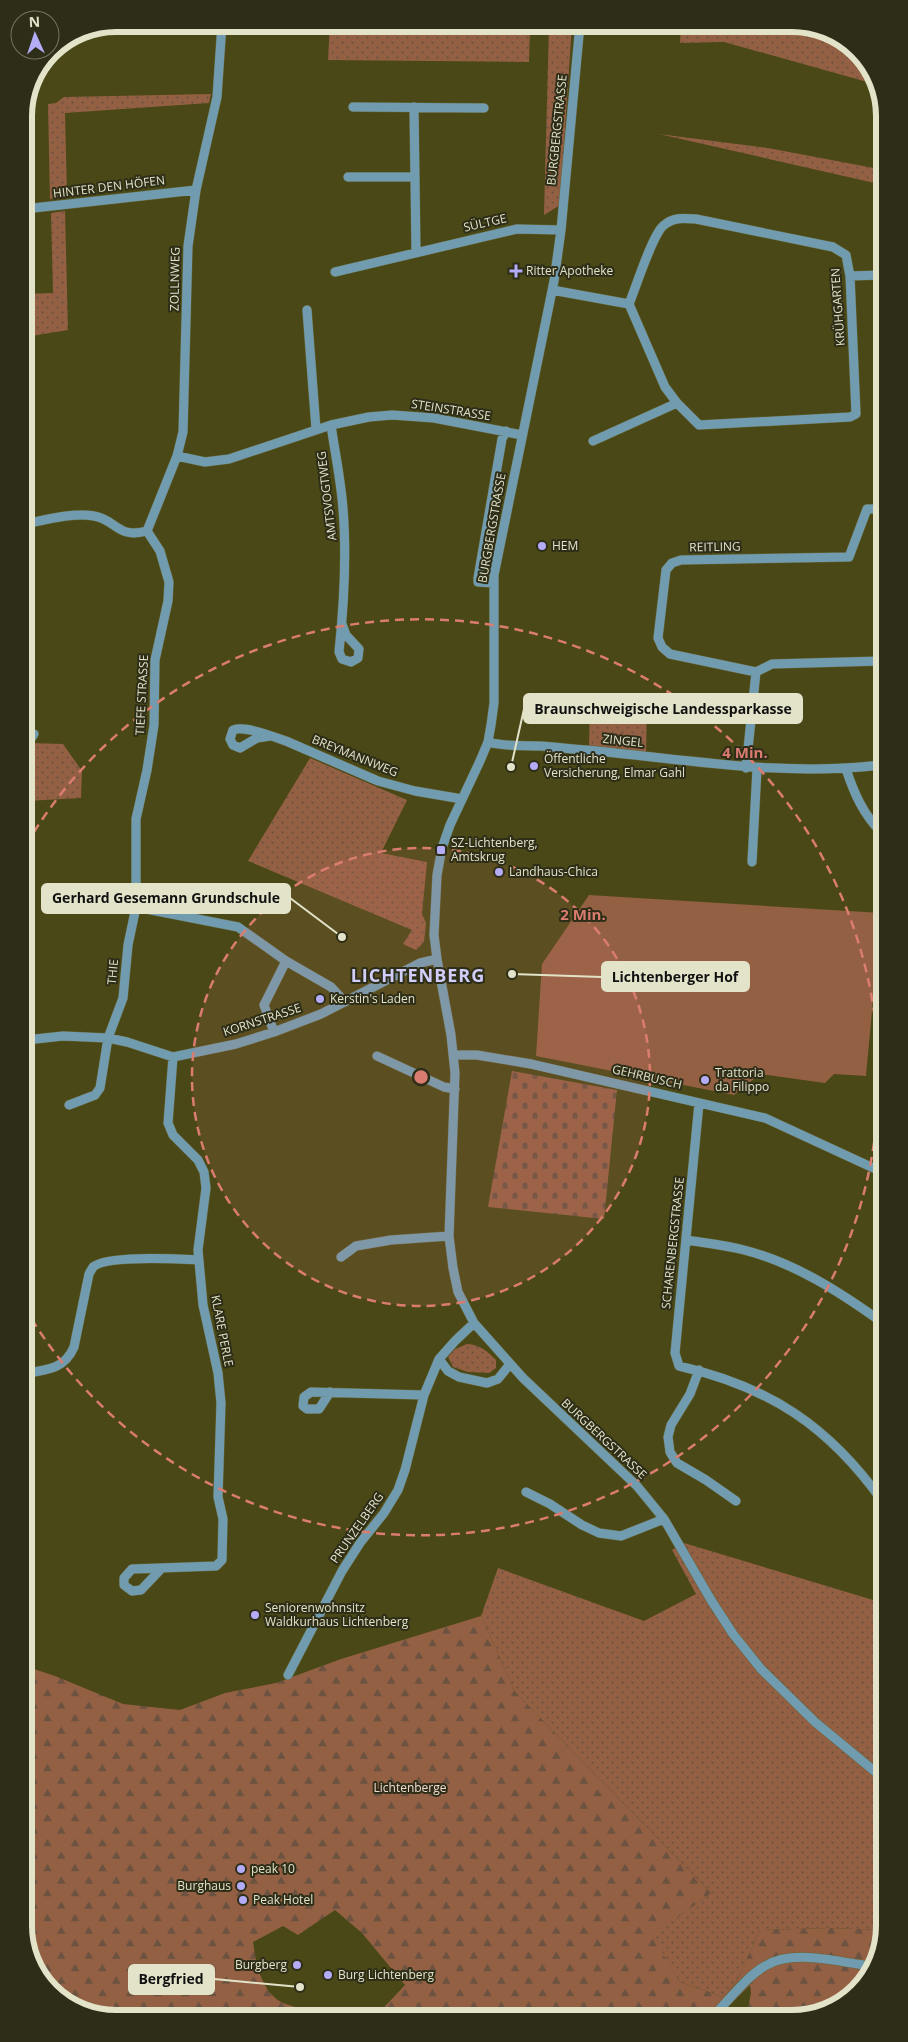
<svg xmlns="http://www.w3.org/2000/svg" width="908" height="2042" font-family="'Open Sans',sans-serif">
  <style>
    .green { fill: url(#green-dots) }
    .forest { fill: url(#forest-firs) }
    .cemetery { fill: url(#cemetery-stones) }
    .pitch { fill: #946043 }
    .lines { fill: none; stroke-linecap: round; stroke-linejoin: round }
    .minor-casing { stroke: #656436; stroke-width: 10 }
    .minor { stroke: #719cb0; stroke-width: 9 }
    .ring { fill: none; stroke: #db7c70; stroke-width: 2.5; stroke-dasharray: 9 6 }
    .poi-dot { fill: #b5acf8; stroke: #2d2d18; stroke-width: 2 }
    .labels { text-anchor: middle; stroke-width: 4; stroke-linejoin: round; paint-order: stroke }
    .street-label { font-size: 12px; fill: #e2e3c8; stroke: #2d2d18 }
    .poi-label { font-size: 12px; fill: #e2e3c8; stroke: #2d2d18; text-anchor: start }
    .park-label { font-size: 12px; fill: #f3dcd0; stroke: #2d2d18 }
    .district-label { font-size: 18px; font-weight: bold; letter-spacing: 1px; fill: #d2cefa; stroke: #2d2d18 }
    .rim { fill: none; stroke: #e2e3c8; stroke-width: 6 }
    .centre { fill: #db7c70; stroke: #2d2d18; stroke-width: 2.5 }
    .ring-label { font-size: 15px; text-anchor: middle; font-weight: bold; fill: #db7c70; stroke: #2d2d18; stroke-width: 4; stroke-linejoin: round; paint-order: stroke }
    .leader { fill: none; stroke: #e2e3c8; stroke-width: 2 }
    .callout-dot { fill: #e2e3c8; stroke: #2d2d18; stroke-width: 2 }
    .callout { fill: #e2e3c8; stroke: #e2e3c8; stroke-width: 2 }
    .callout-label { font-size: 14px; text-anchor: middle; font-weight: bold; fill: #111 }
  </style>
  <defs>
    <pattern id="green-dots" width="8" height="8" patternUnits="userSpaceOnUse" patternTransform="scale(1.25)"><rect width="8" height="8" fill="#946043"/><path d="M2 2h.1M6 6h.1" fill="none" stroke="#6c5240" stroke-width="1.8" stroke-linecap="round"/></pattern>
    <pattern id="forest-firs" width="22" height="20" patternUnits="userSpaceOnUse" patternTransform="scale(1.25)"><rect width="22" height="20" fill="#946043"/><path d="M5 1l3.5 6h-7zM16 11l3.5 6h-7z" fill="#6c5240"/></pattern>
    <pattern id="cemetery-stones" width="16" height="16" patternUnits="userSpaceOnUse" patternTransform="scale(1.25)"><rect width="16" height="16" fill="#946043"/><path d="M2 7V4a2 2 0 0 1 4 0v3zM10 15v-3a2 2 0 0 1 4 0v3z" fill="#6c5240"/></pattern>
  </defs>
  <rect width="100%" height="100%" fill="#494816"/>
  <path class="green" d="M 330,24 L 467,24 L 468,29 L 530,27 L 529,62 L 328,60 Z
    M 549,24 L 572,24 L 560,205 L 544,215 Z
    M 681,24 L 798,24 L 848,43 L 878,85 L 724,42 L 680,43 Z
    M 211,94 L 209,103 L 65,113 L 67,196 L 50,199 L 48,104 L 56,103 L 64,97 Z
    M 659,134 L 768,148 L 879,169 L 879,184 Z
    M 65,211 L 68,330 L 25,337 L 24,294 L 53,293 L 51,213 Z
    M 590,698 L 647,698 L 646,754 L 589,748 Z
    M 32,743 L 63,744 L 82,771 L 81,798 L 26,801 L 26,754 Z
    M 310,758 L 407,800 L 381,853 L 427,862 L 422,914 L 426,923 L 424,942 L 416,950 L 403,944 L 412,930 L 248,861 Z
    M 467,1344 C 481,1345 487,1351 496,1360 L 496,1368 L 489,1373 L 468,1372 L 453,1367 L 448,1357 L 455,1349 Z
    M 684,1543 L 883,1603 L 884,1925 L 883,1930 L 830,1928 L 760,1930 L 736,1983 L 723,1997 L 680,1982 L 651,1936 L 711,1893 L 515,1692 L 481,1616 L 498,1568 L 644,1621 L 696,1594 L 672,1550 Z"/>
  <path class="forest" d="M 481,1616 L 515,1692 L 711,1893 L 652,1936 L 680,1982 L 723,1997 L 736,1983 L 760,1930 L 830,1928 L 883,1930 L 868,1977 L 821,2013 L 747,2014 L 751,1993 L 750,1985 L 721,2014 L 376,2016 L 405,1985 L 362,1933 L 335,1910 L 298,1935 L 283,1926 L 253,1942 C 256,1963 261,1992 283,2003 C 300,2010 320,2011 337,2016 L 110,2018 L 60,1999 L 29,1955 L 28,1667 L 55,1676 L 123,1704 L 180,1710 L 225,1693 L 276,1683 L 341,1659 Z"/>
  <path class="cemetery" d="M 512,1071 L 617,1090 L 604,1219 L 488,1207 Z"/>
  <path class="pitch" d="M 589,895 L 881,913 L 866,1076 L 834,1074 L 825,1083 L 760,1074 L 734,1095 L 536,1056 L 542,964 Z"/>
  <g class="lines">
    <defs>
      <path id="minor" d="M 580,24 L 561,230 L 554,281 L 494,575 L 494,703 L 491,725 L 488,742 L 480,761 L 450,825 L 442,848 L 437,875 L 434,935 L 437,959 L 451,1035 L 455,1073 L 449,1236 L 453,1268 L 458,1292 L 474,1323 L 523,1378 L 637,1486 L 664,1519 L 711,1600 L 733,1634 L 761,1669 L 815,1722 L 884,1779
        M 353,107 L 484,108
        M 414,107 L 416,252
        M 348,177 L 415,177
        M 24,209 L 196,190
        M 335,272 L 517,229 L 561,230
        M 850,276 L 880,275
        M 552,290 L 629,304 L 665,387 L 677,403 L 699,425 L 850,417 L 856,414 L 850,276 L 846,255 L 833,247 L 696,219 C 684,218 673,217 663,226 C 652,236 636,287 629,304
        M 307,310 L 316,429
        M 331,425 C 335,453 341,481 343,509 C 347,557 344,604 339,652 L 342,659 L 351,662 L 358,658 L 359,649 L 346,635 L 342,624
        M 593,441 L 677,403
        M 177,456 L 205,462 L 229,459 L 331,425 L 369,417 L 392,415 L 434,418 L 522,435
        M 880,509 L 867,509 L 849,557 L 681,560 L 672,563 L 666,570 L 658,638 L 662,647 L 670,654 L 756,672 L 772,664 L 881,661
        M 25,524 C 44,520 75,512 94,516 C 117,520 117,539 147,531
        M 147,531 L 177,456 L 183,432 L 188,246 L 196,190 L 217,97 L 222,24
        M 494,583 L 478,582 L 478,578 L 502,439 L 506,431
        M 270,736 L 257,738 L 240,748 L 233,745 L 230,739 L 233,730 C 244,725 274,737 286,741 L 378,781 L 415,791 L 462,799
        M 488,742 C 505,747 523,745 540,746 C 555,747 571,749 586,750 C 686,759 780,777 881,765
        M 26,746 L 34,734
        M 746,768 L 756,672
        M 846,769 C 854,793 863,814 881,832
        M 752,862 L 757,769
        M 136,907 L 238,927 L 286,961 L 331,987 L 345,1002
        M 274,1032 L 264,1005 L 286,961
        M 26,1040 L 63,1036 L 108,1038 L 127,1042 L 173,1057 L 236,1044 L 274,1032 L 321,1014 L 420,963 L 437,959
        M 454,1055 L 477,1055 L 531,1064 L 765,1118 L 882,1172
        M 377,1056 L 444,1087 L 455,1089
        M 699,1103 L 675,1353 L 679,1366 C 770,1387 829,1426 883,1502
        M 69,1105 L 95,1095 L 100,1088 L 108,1038 L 123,998 L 128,945 L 136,907 L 136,819 L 147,770 L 154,725 L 155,660 L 168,601 L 169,582 L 160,551 L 147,531
        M 686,1240 C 705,1243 725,1245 744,1250 C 795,1263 840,1292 883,1323
        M 341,1257 L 356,1246 L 391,1240 L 449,1236
        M 439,1359 L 448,1371 L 459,1377 L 487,1383 L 498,1379 L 510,1364
        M 699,1370 L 690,1394 L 671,1425 L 668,1437 L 670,1452 L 677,1463 L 706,1480 L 736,1501
        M 27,1373 C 49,1370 65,1368 74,1347 L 89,1274 C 89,1273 93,1268 93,1267 C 107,1255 178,1259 199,1260
        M 330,1392 L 319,1409 L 307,1409 L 303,1406 L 304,1397 L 311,1392 L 424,1395
        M 526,1492 L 550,1504 L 582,1525 L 599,1533 L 621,1536 L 664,1519
        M 161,1569 L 141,1590 L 132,1591 L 124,1585 L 124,1578 L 132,1569 L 216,1566 L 222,1560 L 223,1519 L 218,1497 L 221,1403 L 218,1373 L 203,1305 L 198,1250 L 206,1188 L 204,1172 L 198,1160 L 173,1135 L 168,1123 L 173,1057
        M 288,1675 L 342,1571 L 360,1543 L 384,1513 L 398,1490 L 405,1470 L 424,1395 L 439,1359 L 455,1341 L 474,1323
        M 715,2014 C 731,1998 746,1977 765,1966 C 794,1948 840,1963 872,1966"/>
    </defs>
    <use href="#minor" class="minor-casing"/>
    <use href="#minor" class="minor"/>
  </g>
  <circle cx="421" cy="1077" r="229" fill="#db7c70" fill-opacity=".12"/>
  <g class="ring">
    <circle cx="421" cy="1077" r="229"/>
    <path d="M26 845A458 458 0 1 1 28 1313"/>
  </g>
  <g class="poi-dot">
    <path d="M513.5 263.5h5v5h5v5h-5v5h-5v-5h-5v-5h5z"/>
    <circle cx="542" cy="546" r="5"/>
    <circle cx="534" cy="766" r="5"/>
    <rect x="436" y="845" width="10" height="10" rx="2.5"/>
    <circle cx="499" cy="872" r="5"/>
    <circle cx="320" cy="999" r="5"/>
    <circle cx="705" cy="1080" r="5"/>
    <circle cx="255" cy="1615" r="5"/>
    <circle cx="241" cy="1869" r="5"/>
    <circle cx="241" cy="1886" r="5"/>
    <circle cx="243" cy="1900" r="5"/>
    <circle cx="297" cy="1965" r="5"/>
    <circle cx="328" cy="1975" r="5"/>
  </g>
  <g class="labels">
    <g class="street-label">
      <text transform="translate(557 130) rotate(-84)" y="4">BURGBERGSTRASSE</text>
      <text transform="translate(109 187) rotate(-7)" y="4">HINTER DEN HÖFEN</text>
      <text transform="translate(485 223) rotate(-13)" y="4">SÜLTGE</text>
      <text transform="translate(175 279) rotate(-89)" y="4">ZOLLNWEG</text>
      <text transform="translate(838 307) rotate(-94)" y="4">KRÜHGARTEN</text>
      <text transform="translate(451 410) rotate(9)" y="4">STEINSTRASSE</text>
      <text transform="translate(327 496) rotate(-97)" y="4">AMTSVOGTWEG</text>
      <text transform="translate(492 528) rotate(-80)" y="4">BURGBERGSTRASSE</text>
      <text transform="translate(715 547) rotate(-1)" y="4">REITLING</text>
      <text transform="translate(142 695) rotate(-87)" y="4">TIEFE STRASSE</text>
      <text transform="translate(623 741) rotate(6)" y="4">ZINGEL</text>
      <text transform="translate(355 756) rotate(22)" y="4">BREYMANNWEG</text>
      <text transform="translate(113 972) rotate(-85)" y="4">THIE</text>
      <text transform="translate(262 1020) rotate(-18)" y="4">KORNSTRASSE</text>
      <text transform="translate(647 1077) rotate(13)" y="4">GEHRBUSCH</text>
      <text transform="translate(673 1243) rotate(-84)" y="4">SCHARENBERGSTRASSE</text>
      <text transform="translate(222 1331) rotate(79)" y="4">KLARE PERLE</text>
      <text transform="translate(604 1439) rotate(43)" y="4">BURGBERGSTRASSE</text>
      <text transform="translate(357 1528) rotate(-55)" y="4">PRUNZELBERG</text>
    </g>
    <g class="poi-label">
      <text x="526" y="275">Ritter Apotheke</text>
      <text x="552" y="550">HEM</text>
      <text x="544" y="763">Öffentliche<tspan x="544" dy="14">Versicherung, Elmar Gahl</tspan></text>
      <text x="451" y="847">SZ-Lichtenberg,<tspan x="451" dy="14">Amtskrug</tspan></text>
      <text x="509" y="876">Landhaus-Chica</text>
      <text x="330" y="1003">Kerstin's Laden</text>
      <text x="715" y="1077">Trattoria<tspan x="715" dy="14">da Filippo</tspan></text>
      <text x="265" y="1612">Seniorenwohnsitz<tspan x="265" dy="14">Waldkurhaus Lichtenberg</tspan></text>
      <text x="251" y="1873">peak 10</text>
      <text x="231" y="1890" text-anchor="end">Burghaus</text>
      <text x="253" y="1904">Peak Hotel</text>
      <text x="287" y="1969" text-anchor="end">Burgberg</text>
      <text x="338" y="1979">Burg Lichtenberg</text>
    </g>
    <g class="park-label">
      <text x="410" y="1792">Lichtenberge</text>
    </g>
    <g class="district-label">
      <text x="418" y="982">LICHTENBERG</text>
    </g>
  </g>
  <path d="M0 0H908V2042H0ZM116 32H792A84 84 0 0 1 876 116V1926A84 84 0 0 1 792 2010H116A84 84 0 0 1 32 1926V116A84 84 0 0 1 116 32Z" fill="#2d2d18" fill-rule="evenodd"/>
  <path class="rim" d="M116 32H792A84 84 0 0 1 876 116V1926A84 84 0 0 1 792 2010H116A84 84 0 0 1 32 1926V116A84 84 0 0 1 116 32Z"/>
  <circle cx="421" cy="1077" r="8" class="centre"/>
  <g class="ring-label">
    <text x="745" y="758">4 Min.</text>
    <text x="583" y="920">2 Min.</text>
  </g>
  <path class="leader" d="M511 767L524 709M342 937L290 898M512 974L602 977M300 1987L214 1979"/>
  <g class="callout-dot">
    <circle cx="511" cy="767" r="5"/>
    <circle cx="342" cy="937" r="5"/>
    <circle cx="512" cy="974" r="5"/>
    <circle cx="300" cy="1987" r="5"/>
  </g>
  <g class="callout">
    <rect x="524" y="694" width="278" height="29" rx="5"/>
    <rect x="42" y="884" width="248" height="29" rx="5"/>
    <rect x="602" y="962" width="147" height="29" rx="5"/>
    <rect x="129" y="1965" width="85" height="29" rx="5"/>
  </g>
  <g class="callout-label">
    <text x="663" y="714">Braunschweigische Landessparkasse</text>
    <text x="166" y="903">Gerhard Gesemann Grundschule</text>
    <text x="675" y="982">Lichtenberger Hof</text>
    <text x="171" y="1984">Bergfried</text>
  </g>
  <g transform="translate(35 35) rotate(357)"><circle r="24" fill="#2d2d18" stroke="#75765e"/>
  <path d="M0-4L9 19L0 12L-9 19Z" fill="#b5acf8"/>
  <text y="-8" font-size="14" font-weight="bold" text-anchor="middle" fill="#e2e3c8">N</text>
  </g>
</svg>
